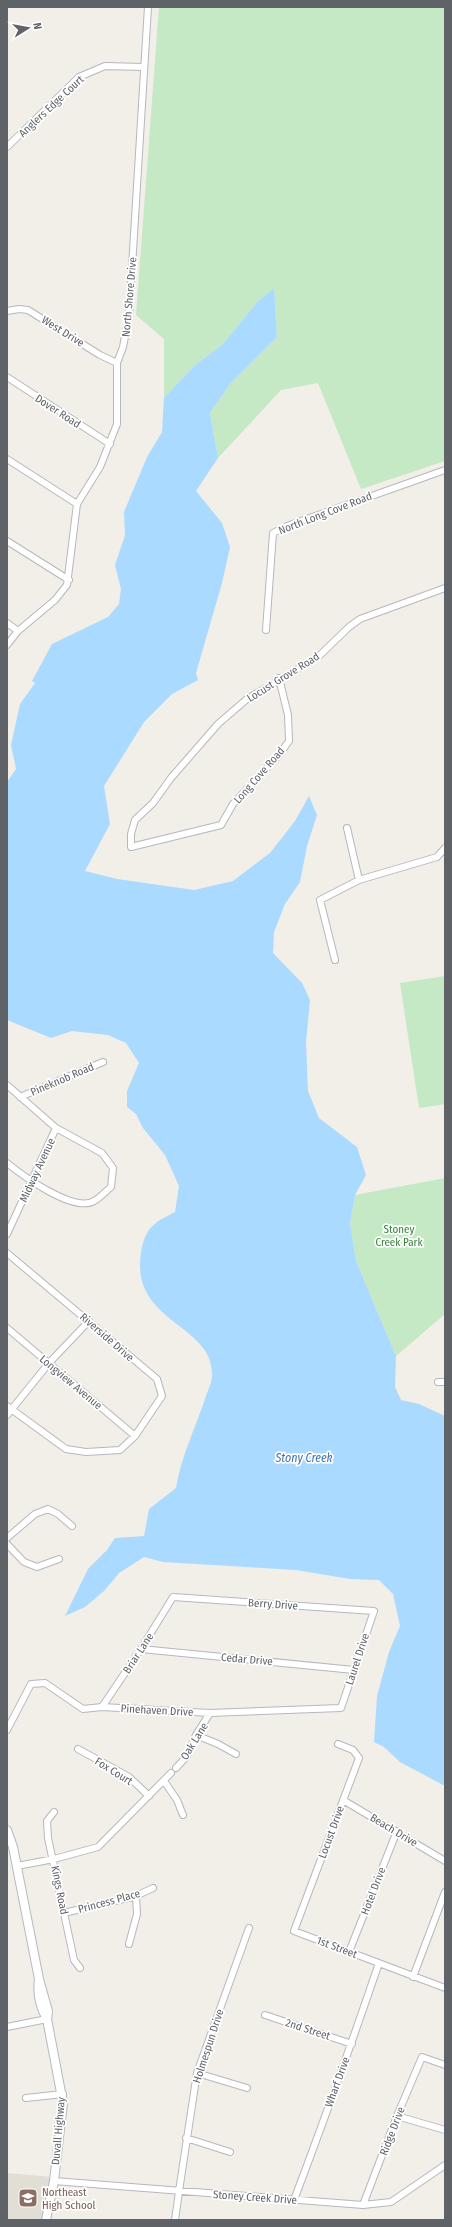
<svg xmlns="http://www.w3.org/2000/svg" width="452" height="2227" font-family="'Fira Sans Condensed',sans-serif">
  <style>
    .education { fill: #e1ded6 }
    .green { fill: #c5e8c5 }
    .water { fill: #aadaff }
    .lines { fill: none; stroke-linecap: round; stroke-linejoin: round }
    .street-casing { stroke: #b5b8bc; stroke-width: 8 }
    .secondary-casing { stroke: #b6babf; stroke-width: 10 }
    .street { stroke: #fff; stroke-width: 6 }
    .secondary { stroke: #fff; stroke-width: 8 }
    .labels { text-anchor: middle; stroke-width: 3.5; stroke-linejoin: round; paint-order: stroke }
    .street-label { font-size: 11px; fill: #5f6368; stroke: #fff }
    .park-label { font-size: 11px; fill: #348238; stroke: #fff }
    .education-label { font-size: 11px; fill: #785e54; stroke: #fff; text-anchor: start }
    .water-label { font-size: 12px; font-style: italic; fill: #4174aa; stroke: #fff }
  </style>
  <rect width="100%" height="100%" fill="#f1efe8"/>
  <path class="education" d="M 7,2173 L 53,2177 L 44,2220 L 7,2220 Z"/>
  <path class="green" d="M 159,7 L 445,7 L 445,461 L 361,489 L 318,383 L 281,390 L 218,458 L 210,413 L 230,384 L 277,337 L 274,288 L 258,301 L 222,345 L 194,366 L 164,398 L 164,339 L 136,315 Z
    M 445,976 L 445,1104 L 419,1108 L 400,983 Z
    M 445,1178 L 445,1314 L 396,1356 L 356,1261 L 350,1223 L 355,1195 Z"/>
  <path class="water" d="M 274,288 L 277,337 L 230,384 L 210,413 L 218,458 L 196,491 L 222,523 L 230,547 L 222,583 L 196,673 L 198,680 L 172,694 L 144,722 L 104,786 L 110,824 L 85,871 L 117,879 L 194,890 L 233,881 L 270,853 L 295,821 L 309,796 L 317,815 L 307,846 L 300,882 L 285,904 L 274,932 L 273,953 L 302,983 L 310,1000 L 306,1042 L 308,1091 L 319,1118 L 357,1147 L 366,1175 L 355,1195 L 350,1223 L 356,1261 L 396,1356 L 395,1387 L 401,1400 L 419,1404 L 445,1416 L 445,1786 L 400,1762 L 384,1747 L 374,1742 L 377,1696 L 389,1652 L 400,1626 L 393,1594 L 379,1580 L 350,1579 L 296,1570 L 163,1562 L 144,1557 L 119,1573 L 104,1591 L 85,1607 L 65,1616 L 88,1569 L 107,1550 L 115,1538 L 144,1536 L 149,1509 L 176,1488 C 181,1456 196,1427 206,1396 C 208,1390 213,1380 212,1373 C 212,1324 130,1322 141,1253 C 145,1228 153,1223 175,1212 L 179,1186 L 165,1155 L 143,1128 L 136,1114 L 127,1107 L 127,1091 L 139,1063 L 126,1043 L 108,1035 L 72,1031 L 51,1038 L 7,1020 L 7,782 L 16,769 L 11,745 L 20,704 L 35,683 L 32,681 L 52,644 L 108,617 L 119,604 L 121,589 L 115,565 L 125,535 L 124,512 L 147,457 L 162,432 L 164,398 L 194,366 L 222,345 L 258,301 Z"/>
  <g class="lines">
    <defs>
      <path id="street" d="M 7,147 L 79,77 L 105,66 L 144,67
        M 7,311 L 19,309 L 28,310 L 100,355 L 117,363
        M 7,377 L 110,444
        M 7,459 L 77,504
        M 7,541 L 69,580
        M 7,623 L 18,631
        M 266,630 L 273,533 L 287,526 L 445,470
        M 7,645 L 18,631 L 55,600 L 67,585 L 77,504 L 100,467 L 117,424 L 117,363 L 123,347 L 129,316 L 148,7
        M 279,678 L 288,715 L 289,741 L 279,755 L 233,804 L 221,825 L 131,847 L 131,834 L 135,820 L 153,803 L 171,778 L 218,724 L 247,699 L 318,657 L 349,627 L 360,619 L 445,588
        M 347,828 L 359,880
        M 335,960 L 320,900 L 359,880 L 437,857 L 445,848
        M 7,1085 L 56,1128 L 102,1153 L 113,1168 L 111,1187 C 106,1191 100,1198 94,1201 C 74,1213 23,1176 7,1163
        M 20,1097 L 103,1062
        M 7,1234 L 56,1128
        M 7,1253 L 157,1379 L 162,1396 L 135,1436 L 120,1450 L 86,1452 L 66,1449 L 7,1406
        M 7,1328 L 135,1436
        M 438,1382 L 445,1382
        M 7,1415 L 49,1363 L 89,1321
        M 7,1538 L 35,1514 L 48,1509 L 58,1514 L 72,1526
        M 7,1544 L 24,1562 L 37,1567 L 59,1559
        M 141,1649 L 354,1670
        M 7,1730 L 31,1684 L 45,1683 L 83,1709 L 102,1707 L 210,1713 L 341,1708 L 374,1611 L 173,1597 L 141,1649 L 102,1707
        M 196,1735 L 218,1744 L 236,1754
        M 338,1744 L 353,1750 L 359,1758 L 294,1931 L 445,1988
        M 78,1749 L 129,1777 L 149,1796
        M 176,1768 L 187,1756 L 196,1735 L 210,1713
        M 164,1781 L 177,1800 L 183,1815
        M 343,1800 L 445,1861
        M 54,1812 L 47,1821 L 48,1838 L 74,1960 L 80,1968
        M 17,1866 L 54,1859 L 98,1847 L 171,1773
        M 64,1913 L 136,1896 L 153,1888
        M 129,1944 L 137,1914 L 136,1896
        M 349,1952 L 397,1831
        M 413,1977 L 445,1892
        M 265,2015 L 352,2044
        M 7,2027 L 47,2019
        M 197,2073 L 247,2088
        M 26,2098 L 63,2094
        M 397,2116 L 445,2130
        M 186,2138 L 230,2152
        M 54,2181 L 363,2205 L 391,2202 L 445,2165
        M 179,2191 L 197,2073 L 249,1928
        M 294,2200 C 324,2121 352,2042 379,1963
        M 363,2205 L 397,2116 L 422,2057 L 445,2065
        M 175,2220 L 179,2192"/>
      <path id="secondary" d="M 7,1830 L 13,1847 L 39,1979 L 48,2011 L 47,2019
        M 39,1979 C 37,1993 40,2007 47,2019 L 63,2103 L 54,2181 L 46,2220"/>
    </defs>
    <use href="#street" class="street-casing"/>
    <use href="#secondary" class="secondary-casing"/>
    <use href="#street" class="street"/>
    <use href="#secondary" class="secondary"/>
  </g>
  <defs>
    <symbol id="school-square" viewBox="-11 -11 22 22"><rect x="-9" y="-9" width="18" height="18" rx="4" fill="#8d6e63" stroke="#fff"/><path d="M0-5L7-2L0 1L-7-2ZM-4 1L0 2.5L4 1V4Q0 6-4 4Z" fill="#fff"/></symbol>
  </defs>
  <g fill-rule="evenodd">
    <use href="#school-square" x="17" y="2187" width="22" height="22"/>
  </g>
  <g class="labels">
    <g class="street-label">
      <text transform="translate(51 106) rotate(-43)" y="4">Anglers Edge Court</text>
      <text transform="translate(129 297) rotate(-85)" y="4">North Shore Drive</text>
      <text transform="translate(63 331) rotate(32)" y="4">West Drive</text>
      <text transform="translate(58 411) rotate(33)" y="4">Dover Road</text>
      <text transform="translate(325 513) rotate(-21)" y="4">North Long Cove Road</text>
      <text transform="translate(283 677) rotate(-32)" y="4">Locust Grove Road</text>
      <text transform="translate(259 775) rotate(-49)" y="4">Long Cove Road</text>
      <text transform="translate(62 1079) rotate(-23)" y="4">Pineknob Road</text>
      <text transform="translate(37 1170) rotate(-65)" y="4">Midway Avenue</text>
      <text transform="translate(107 1337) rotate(41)" y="4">Riverside Drive</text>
      <text transform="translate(71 1382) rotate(40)" y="4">Longview Avenue</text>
      <text transform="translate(273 1604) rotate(4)" y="4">Berry Drive</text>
      <text transform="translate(138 1653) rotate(-57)" y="4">Briar Lane</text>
      <text transform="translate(247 1659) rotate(5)" y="4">Cedar Drive</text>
      <text transform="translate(357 1659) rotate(-72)" y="4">Laurel Drive</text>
      <text transform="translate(157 1710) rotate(3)" y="4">Pinehaven Drive</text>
      <text transform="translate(194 1741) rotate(-58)" y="4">Oak Lane</text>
      <text transform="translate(114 1771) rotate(32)" y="4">Fox Court</text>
      <text transform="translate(394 1830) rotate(31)" y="4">Beach Drive</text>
      <text transform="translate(331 1832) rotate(-70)" y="4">Locust Drive</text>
      <text transform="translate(60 1890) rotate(79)" y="4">Kings Road</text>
      <text transform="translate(373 1891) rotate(-69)" y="4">Hotel Drive</text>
      <text transform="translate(109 1901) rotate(-15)" y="4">Princess Place</text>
      <text transform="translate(337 1947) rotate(21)" y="4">1st Street</text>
      <text transform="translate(308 2029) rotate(18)" y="4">2nd Street</text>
      <text transform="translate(208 2046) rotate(-72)" y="4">Holmespun Drive</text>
      <text transform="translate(337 2082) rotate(-70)" y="4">Wharf Drive</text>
      <text transform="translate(58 2131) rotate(-85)" y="4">Duvall Highway</text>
      <text transform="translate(392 2131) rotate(-69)" y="4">Ridge Drive</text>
      <text transform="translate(255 2197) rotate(4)" y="4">Stoney Creek Drive</text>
    </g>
    <g class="park-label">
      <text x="399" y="1233">Stoney<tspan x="399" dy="13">Creek Park</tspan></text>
    </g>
    <g class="education-label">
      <text x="42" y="2196">Northeast<tspan x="42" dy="13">High School</tspan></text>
    </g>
    <g class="water-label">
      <text x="304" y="1462">Stony Creek</text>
    </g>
  </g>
  <rect width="452" height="2227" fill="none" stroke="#5f6368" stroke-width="16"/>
  <g transform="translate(28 28) rotate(79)" stroke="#ffffff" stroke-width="3" paint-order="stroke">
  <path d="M0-3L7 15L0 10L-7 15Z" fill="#5f6368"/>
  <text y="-6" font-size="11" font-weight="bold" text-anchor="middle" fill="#5f6368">N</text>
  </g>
</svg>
